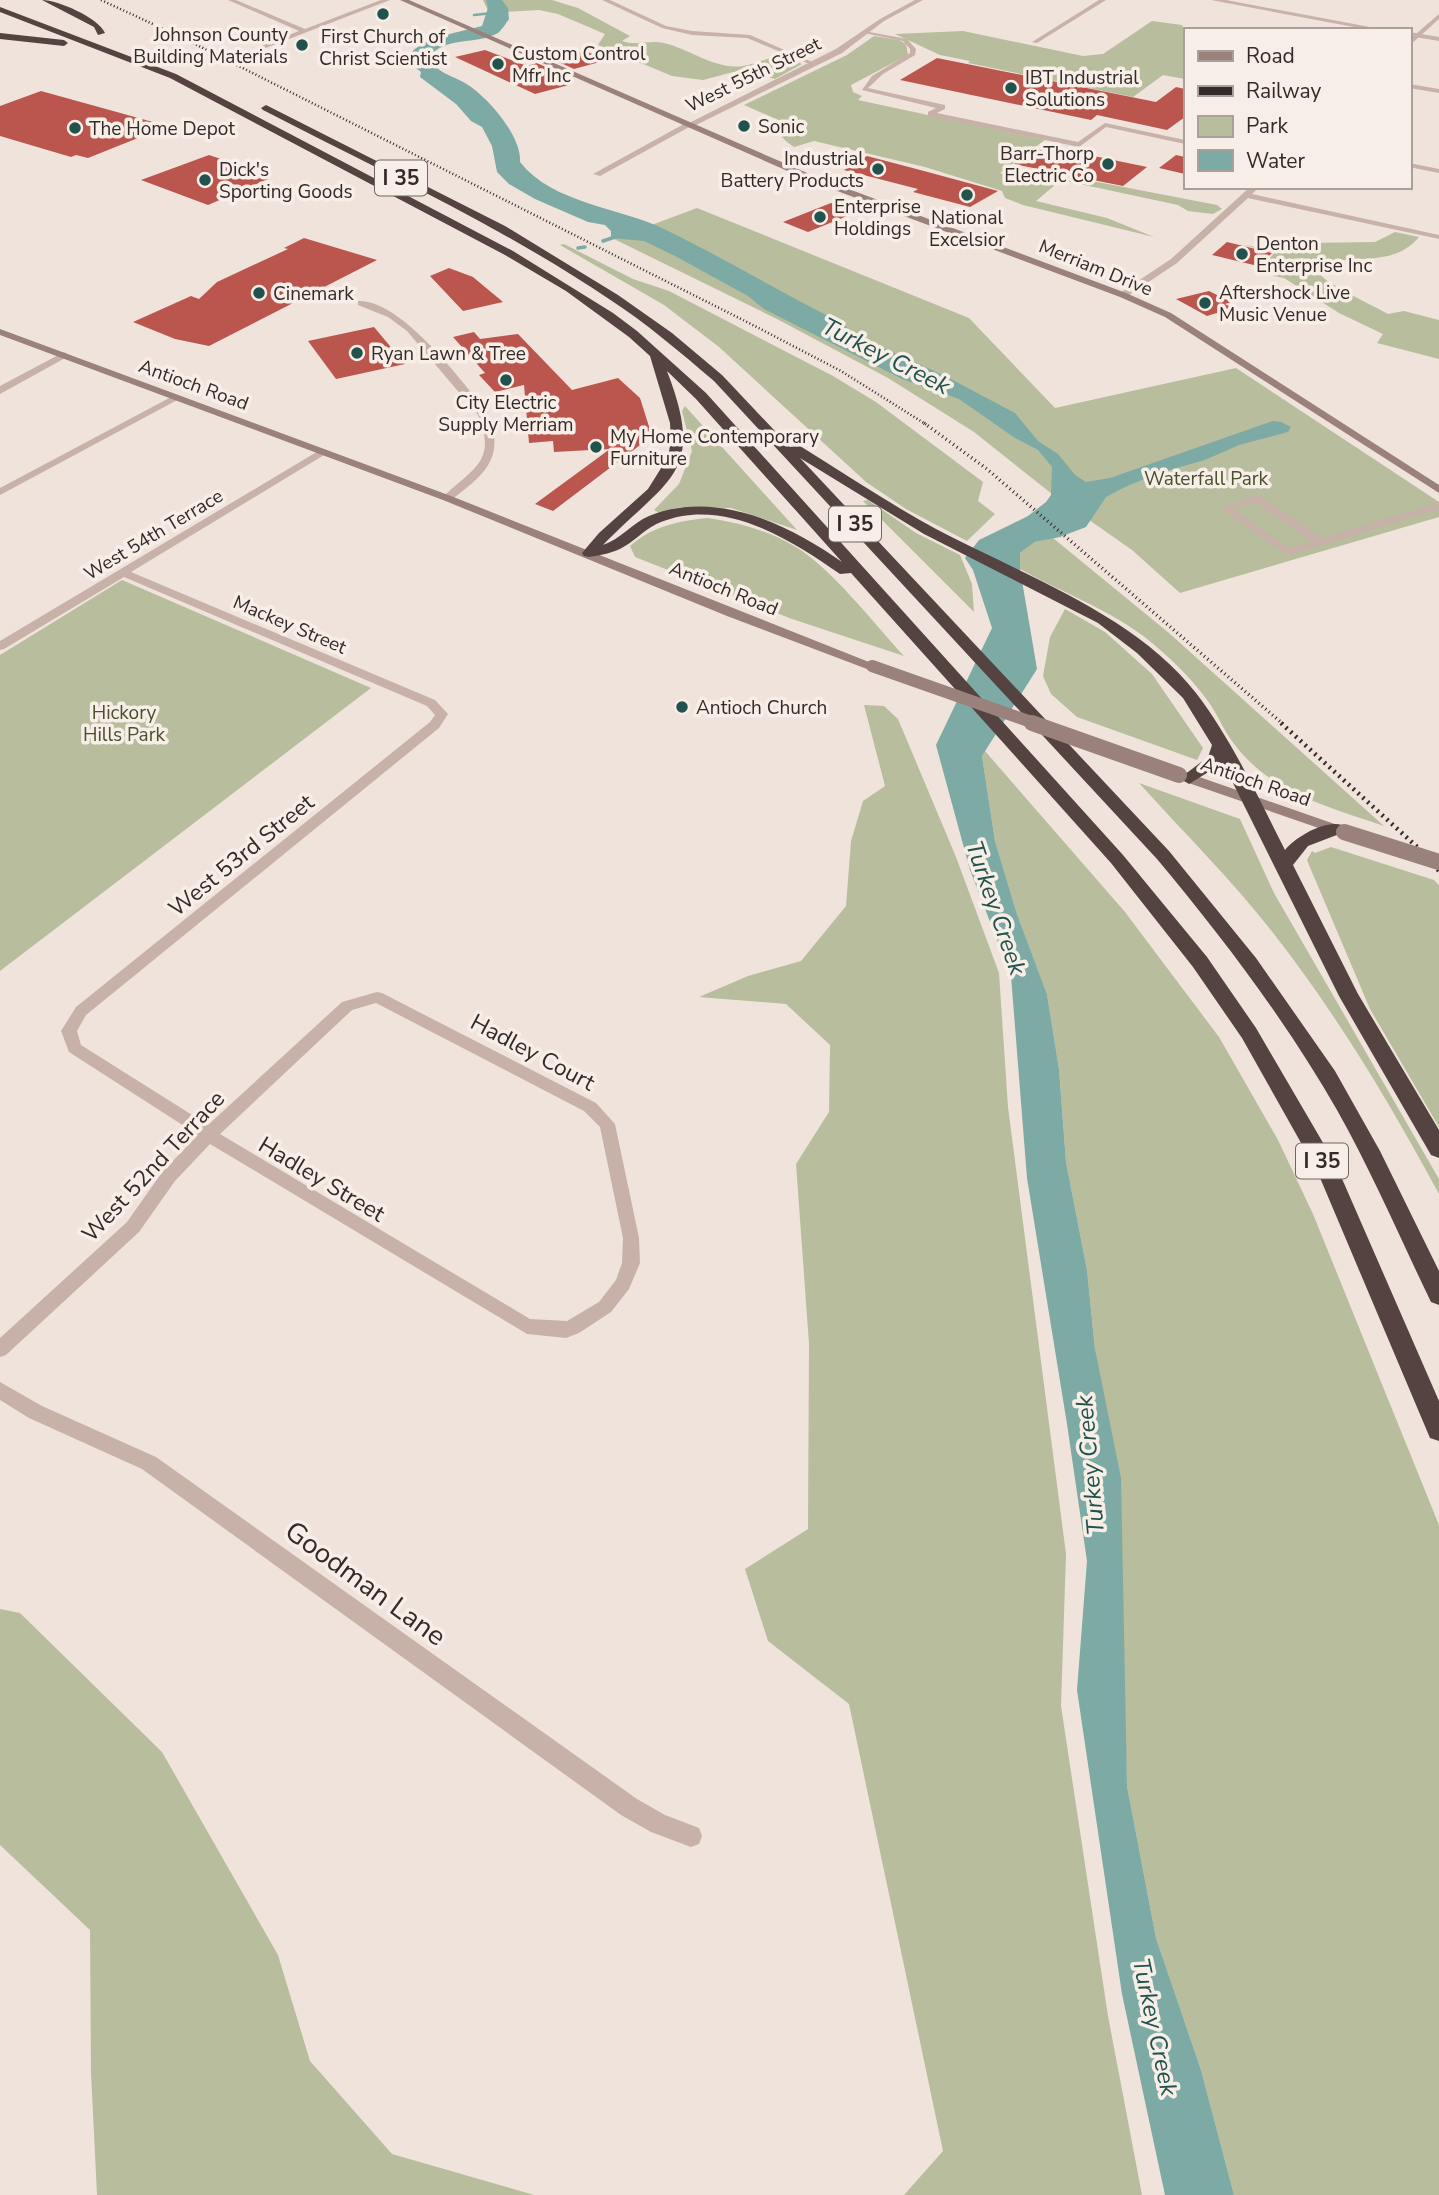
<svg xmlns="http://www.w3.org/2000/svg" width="1439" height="2195" font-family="'Nunito Sans',sans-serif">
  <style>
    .green { fill: #b8bd9d }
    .water { fill: #7daaa4 }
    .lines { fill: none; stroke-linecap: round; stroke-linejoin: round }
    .stream-far1 { stroke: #7daaa4; stroke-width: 2.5 }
    .stream { stroke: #7daaa4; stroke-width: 3.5 }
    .building { fill: #bb564e }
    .minor { fill: #c7b1a9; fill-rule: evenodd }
    .tertiary { fill: #c7b1a9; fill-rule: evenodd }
    .secondary { fill: #9a817b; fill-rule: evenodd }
    .motorway { fill: #544340; fill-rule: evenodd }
    .rail-far2 { stroke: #342a28; stroke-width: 2.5; stroke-dasharray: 1 2.5; stroke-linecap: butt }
    .rail-far1 { stroke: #342a28; stroke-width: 3.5; stroke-dasharray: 1 3.5; stroke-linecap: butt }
    .rail { stroke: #342a28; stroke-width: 4.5; stroke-dasharray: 2 4.5; stroke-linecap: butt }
    .secondary-bridge-far1 { stroke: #9a817b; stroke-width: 12 }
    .secondary-bridge { stroke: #9a817b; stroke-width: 16 }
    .poi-dot { fill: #21524d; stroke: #f8eee8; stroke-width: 2.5 }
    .labels { text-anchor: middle; stroke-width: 7; stroke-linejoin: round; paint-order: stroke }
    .far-poi-label { font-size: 19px; fill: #342a28; stroke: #f8eee8; text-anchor: start }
    .far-street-label { font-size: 19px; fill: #342a28; stroke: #f8eee8 }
    .far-park-label { font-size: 19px; fill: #4a502e; stroke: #f8eee8 }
    .shield { fill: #f8eee8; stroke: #6f6562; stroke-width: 2 }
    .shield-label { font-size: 21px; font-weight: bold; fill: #342a28 }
    .street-label { font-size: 23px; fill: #342a28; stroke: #f8eee8 }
    .water-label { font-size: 24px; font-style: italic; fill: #21524d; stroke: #f8eee8 }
    .near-street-label { font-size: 28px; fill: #342a28; stroke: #f8eee8 }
  </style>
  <rect width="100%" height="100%" fill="#f0e3dc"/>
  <path class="green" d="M 483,0 L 552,0 L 578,8 L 630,36 L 622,41 C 637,46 648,40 664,43 C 690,49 715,70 743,66 C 755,64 768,58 780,55 L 802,64 L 775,79 L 751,73 L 733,72 L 703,80 L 672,76 L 598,45 L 605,34 L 558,14 L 539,10 L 489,13 Z
    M 1152,21 L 1182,25 L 1185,31 L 1185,79 L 1163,75 L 1133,97 L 968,63 L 970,61 L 940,55 L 895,34 L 963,31 L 1083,56 L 1103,54 Z
    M 874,36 L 899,40 L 906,44 L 908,55 L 851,85 L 853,92 L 862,96 L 858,100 L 1045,140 L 1000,173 L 1044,183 L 1056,174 L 1217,205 L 1222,209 L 1213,214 L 1188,211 L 1178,205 L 1061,180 L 1036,201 L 1107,218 L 1154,237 L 1023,205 L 1005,198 L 1002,191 L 925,167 L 814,141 L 794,147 C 783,139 777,136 781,121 L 744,105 L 847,55 Z
    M 697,208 L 969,318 L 1055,408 L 1236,368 L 1439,502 L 1439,517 L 1180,593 L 1132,550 L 1052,494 L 974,432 L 888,378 L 777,319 L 614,239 Z
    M 1395,232 L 1419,237 C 1393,269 1349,253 1318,265 C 1319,269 1320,273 1322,276 C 1327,284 1376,307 1388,314 L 1404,311 L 1439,320 L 1439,359 L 1377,343 L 1383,334 L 1339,313 L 1284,278 L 1274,276 L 1264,266 L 1274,253 L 1244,245 L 1281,251 L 1304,249 L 1308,243 L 1375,242 Z
    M 564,244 L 633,279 L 669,291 L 833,376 L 876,402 L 983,482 L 978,501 L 995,514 L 967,541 L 906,509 L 866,482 L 719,347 L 664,305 L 560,245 Z
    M 685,406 L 797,530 L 731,508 L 681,507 L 659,513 L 654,510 L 679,484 L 692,451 L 682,411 Z
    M 868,500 L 916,533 L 960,555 L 972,584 L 974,612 L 863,501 Z
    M 708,518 C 739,523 767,530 794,546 C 830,566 875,625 904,656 L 792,619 L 635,557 L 630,546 C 653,526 678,521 708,518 Z
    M 1053,538 L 1169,633 L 1384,826 C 1331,808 1270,792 1235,745 C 1225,733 1219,717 1210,704 C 1196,684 1178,665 1159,649 C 1120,613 1066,595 1020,569 L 1020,553 L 1035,542 Z
    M 122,580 L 371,688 L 0,971 L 0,655 Z
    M 1065,609 L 1105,632 L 1152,674 L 1203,748 L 1197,760 L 1077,717 L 1051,694 L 1043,676 L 1050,637 Z
    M 864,705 L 884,706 L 898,719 L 956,857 L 999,973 L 1008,1107 L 1066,1554 L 1061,1706 L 1108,2016 L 1142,2195 L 904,2195 L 943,2151 L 849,1704 L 768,1641 L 745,1569 L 808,1529 L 809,1344 L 796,1164 L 829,1112 L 830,1045 L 786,1004 L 699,997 L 748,976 L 801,961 L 846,906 L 851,841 L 863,801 L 885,786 Z
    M 985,751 L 1125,912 L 1219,1037 L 1278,1140 L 1313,1214 L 1439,1525 L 1439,2195 L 1234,2195 L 1201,2070 L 1156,1938 L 1127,1786 L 1123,1688 L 1095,1349 L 1087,1270 L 1066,1162 L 1059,1069 L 1047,994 L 1017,914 L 995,841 L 982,756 Z
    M 1139,783 L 1240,819 L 1274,893 L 1439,1179 L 1439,1194 C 1390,1103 1337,1015 1274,934 C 1233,881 1184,833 1139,783 Z
    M 1331,847 L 1434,880 L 1439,885 L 1439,1127 L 1370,1009 L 1309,865 L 1307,860 L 1312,851 L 1315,853 Z
    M 0,1609 L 20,1613 L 162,1752 L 278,1955 L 310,2061 L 392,2154 L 534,2195 L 97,2195 L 91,2073 L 90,1930 L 0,1845 Z"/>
  <path class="water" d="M 486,0 L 502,0 L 508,8 L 509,19 C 506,23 502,30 498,33 C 477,45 443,36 429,58 C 437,73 451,75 465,83 C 487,96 522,136 520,162 C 553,204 619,207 664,229 C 722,257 778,291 836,320 L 862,338 L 947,377 L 1015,413 L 1038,441 L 1058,454 L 1075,475 L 1086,482 L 1110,478 L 1273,421 L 1281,422 L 1291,427 L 1288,432 L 1239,445 L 1205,460 L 1159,473 L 1125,487 L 1106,497 L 1086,527 L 1060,537 L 1035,542 L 1020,553 L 1020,569 L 1037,669 L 982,756 L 995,841 L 1017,914 L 1047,994 L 1059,1069 L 1066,1162 L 1087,1270 L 1095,1349 L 1121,1478 L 1127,1786 L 1156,1938 L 1201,2070 L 1234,2195 L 1165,2195 L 1122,1994 L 1077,1690 L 1087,1561 L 1067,1424 L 1027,1178 L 1011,976 L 970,870 L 936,745 L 992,628 L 973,570 L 965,558 L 979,540 L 1028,516 L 1046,502 L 1051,495 L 1052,467 L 1038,450 L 1015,438 L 959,399 L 902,379 L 764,309 L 748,296 L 675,256 L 644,241 L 611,238 L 611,231 L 605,225 L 588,222 L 535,199 L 509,184 L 497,172 L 492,146 L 482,127 L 471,121 L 456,104 L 420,77 L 421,72 L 413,66 L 409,55 C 423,37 461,32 482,26 L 488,8 Z"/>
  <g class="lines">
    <path class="stream-far1" d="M 474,15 L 493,13"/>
    <path class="stream" d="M 603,241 L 618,236
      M 578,248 L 585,247"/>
  </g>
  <path class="building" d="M 485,50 L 527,66 L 537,63 L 559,73 L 548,76 L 569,85 L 535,94 L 455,57 Z
    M 585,51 L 607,60 L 574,69 L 552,59 Z
    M 937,58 L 1156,102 L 1176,87 L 1185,89 L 1185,117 L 1167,130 L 1097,115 L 1091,120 L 900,80 Z
    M 41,91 L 160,124 L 141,133 L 148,134 L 88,158 L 76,155 L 71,157 L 0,136 L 0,106 Z
    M 1035,148 L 1056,152 L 1060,149 L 1147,167 L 1123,186 L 1014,164 Z
    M 209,155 L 242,166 L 236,168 L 268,179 L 208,205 L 141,180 Z
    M 1176,155 L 1185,157 L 1185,174 L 1159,168 Z
    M 867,156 L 924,171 L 998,191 L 970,207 L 913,192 L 918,189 L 844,170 Z
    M 831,203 L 857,212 L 808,232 L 783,222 Z
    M 304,238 L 377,260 L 209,346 L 175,339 L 133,322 L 191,296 L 199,299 L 217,282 L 288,249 L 284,248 Z
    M 1227,242 L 1272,253 L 1258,266 L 1212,255 Z
    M 449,268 L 473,277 L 503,302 L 463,311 L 430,276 Z
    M 1209,291 L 1231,302 L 1225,304 L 1233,308 L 1207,316 L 1176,299 Z
    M 374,327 L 405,364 L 336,379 L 308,341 Z
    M 474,332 L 480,339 L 518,334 L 572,390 L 618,378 L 640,398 L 652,436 L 553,511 L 535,504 L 610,449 L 554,452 L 553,441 L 529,443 L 524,385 L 495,392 L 479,375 L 485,373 L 453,337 Z"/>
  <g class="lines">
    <path class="minor" d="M 228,0 L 236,0 L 305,29 L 381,0 L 390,0 L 263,49 L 261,46 L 299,31 Z
      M 602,0 L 610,0 L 666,26 L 692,31 L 750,35 L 817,64 L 812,65 L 747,38 L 692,35 L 662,28 Z
      M 1099,0 L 1106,0 L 1037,43 L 1032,42 Z
      M 1439,14 L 1439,19 L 1409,46 L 1409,40 Z
      M 864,31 L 907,39 L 916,49 L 915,55 L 883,74 L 868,88 L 945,105 L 945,109 L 937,113 L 1078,142 L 1105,123 L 1185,140 L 1185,144 L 1106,127 L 1079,147 L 928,116 L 928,112 L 936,108 L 862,90 L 872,76 L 910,53 L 910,49 L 903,41 L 864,33 Z
      M 1409,84 L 1439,89 L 1439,93 L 1409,88 Z
      M 684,124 L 691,126 L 600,176 L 593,174 Z
      M 1409,163 L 1439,169 L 1439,173 L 1409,167 Z
      M 1250,187 L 1258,188 L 1252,194 L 1439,235 L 1439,239 L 1248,198 L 1177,263 L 1126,297 L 1120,297 L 1120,293 L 1171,259 Z
      M 358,301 C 401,299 463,382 488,414 C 506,458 484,475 451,500 L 442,498 C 471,469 498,463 478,415 L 407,331 L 388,317 L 358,305 Z
      M 64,352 L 69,355 L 67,357 L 0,394 L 0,386 Z
      M 173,396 L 181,398 L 0,495 L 0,488 Z
      M 320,450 L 329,452 L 131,572 L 435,700 L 448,714 L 439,728 L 86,1015 L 77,1031 L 81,1045 L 208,1125 L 342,1002 L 377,992 L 382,993 L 596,1103 L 615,1124 L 639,1238 L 640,1263 L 629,1289 L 611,1312 L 579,1333 L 566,1338 L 527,1334 L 210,1144 L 175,1181 L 139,1232 L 6,1355 L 0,1357 L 0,1338 L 127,1222 L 163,1171 L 198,1135 L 69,1052 L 61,1031 L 76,1007 L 430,722 L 435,715 L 427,706 L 124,577 L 4,649 L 0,650 L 0,641 ZM 376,1003 L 584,1111 L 600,1127 L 623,1238 L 622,1263 L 616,1280 L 599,1302 L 567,1321 L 530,1319 L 220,1134 L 352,1010 Z
      M 1252,496 L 1260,496 L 1322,538 L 1439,503 L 1439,509 L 1287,555 L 1220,508 ZM 1255,502 L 1312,541 L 1289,548 L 1233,509 Z
      M 0,1382 L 42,1406 L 156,1457 L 637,1799 L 665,1815 L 699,1828 L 702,1836 L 699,1844 L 691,1847 L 651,1832 L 621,1815 L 142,1469 L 29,1418 L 0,1400 Z"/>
    <path class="tertiary" d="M 915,0 L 923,0 L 884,21 L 842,53 L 690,128 L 683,126 L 836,49 L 880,19 Z
      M 1211,0 L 1226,0 L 1386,30 L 1370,30 Z
      M 1409,32 L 1439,37 L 1439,41 L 1409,36 Z"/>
    <path class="secondary" d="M 400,0 L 409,0 L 814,176 L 1126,293 L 1171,313 L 1439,485 L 1439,493 L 1165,317 L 1120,297 L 808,180 Z
      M 0,329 L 451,496 L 879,666 L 872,670 L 867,669 L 727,616 L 443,500 L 0,335 Z
      M 1179,770 L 1349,829 L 1351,832 L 1344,837 L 1339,835 L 1174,778 L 1172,775 Z"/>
    <path class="motorway" d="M 42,0 C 58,0 99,18 105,33 L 98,35 L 94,27 Z
      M 0,7 L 176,74 L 513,251 L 613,313 L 637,331 L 706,393 L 1123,855 L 1207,957 L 1256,1028 L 1336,1165 L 1439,1401 L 1439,1441 L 1430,1438 L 1318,1173 L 1242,1038 L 1193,967 L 1111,863 L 851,573 L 840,574 C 790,539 724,497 661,522 C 647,527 637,539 625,546 C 614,553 601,555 589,557 L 584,556 L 582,553 L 599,533 L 648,489 L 668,457 L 671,440 L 670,423 L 650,356 L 629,337 L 566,291 L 505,255 L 170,78 L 0,12 ZM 667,371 L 696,399 L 842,562 C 788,524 716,489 649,516 C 632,523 621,539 603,545 C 668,478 707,475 667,371 Z
      M 0,33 L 64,40 L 68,43 L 64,46 L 0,39 Z
      M 266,105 L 505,226 L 618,295 L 672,333 L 722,375 L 790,447 L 800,446 C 845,474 890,504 936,529 C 1021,574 1136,615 1196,693 C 1232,740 1258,797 1285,850 C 1296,837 1324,820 1342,825 L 1345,829 L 1342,833 L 1308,846 L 1293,865 L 1358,994 L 1439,1130 L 1439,1158 L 1431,1155 L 1339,996 L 1223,763 L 1189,784 L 1180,778 L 1208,757 L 1212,745 L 1183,698 L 1137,653 L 1098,623 L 924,534 L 800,458 L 1169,851 L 1256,958 L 1335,1071 L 1380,1151 L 1439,1271 L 1439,1305 L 1431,1302 C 1400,1238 1372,1172 1337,1110 C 1286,1021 1223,938 1157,859 L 714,381 C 680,352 646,323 609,299 C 499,225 379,170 263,110 L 261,108 Z"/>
    <path class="rail-far2" d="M 101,0 L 185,39 L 749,323 L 841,371 L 927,425"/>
    <path class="rail-far1" d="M 924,423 L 987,469 L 1283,724"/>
    <path class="rail" d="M 1281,723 L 1426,855 L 1439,871"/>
    <path class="secondary-bridge-far1" d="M 872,666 L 1037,724"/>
    <path class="secondary-bridge" d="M 1032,723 L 1179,775
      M 1344,832 L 1439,862"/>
  </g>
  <g class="poi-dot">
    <circle cx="383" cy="14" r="7"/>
    <circle cx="302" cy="45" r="7"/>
    <circle cx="498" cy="64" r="7"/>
    <circle cx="1011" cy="88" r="7"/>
    <circle cx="744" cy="126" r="7"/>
    <circle cx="75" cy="128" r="7"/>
    <circle cx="1108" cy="164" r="7"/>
    <circle cx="878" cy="169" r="7"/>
    <circle cx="205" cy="180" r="7"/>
    <circle cx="967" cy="195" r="7"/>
    <circle cx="820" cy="217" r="7"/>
    <circle cx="1242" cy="254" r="7"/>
    <circle cx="259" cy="293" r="7"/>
    <circle cx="1205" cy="303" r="7"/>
    <circle cx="357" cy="353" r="7"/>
    <circle cx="506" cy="380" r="7"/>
    <circle cx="596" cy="447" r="7"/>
    <circle cx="682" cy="707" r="7"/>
  </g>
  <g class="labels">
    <g class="far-poi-label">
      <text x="288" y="41" text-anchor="end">Johnson County<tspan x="288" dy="22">Building Materials</tspan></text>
      <text x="383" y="43" text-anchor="middle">First Church of<tspan x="383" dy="22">Christ Scientist</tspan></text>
      <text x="512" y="60">Custom Control<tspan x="512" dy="22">Mfr Inc</tspan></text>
      <text x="1025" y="84">IBT Industrial<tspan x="1025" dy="22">Solutions</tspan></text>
      <text x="758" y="133">Sonic</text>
      <text x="89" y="135">The Home Depot</text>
      <text x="1094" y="160" text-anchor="end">Barr-Thorp<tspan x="1094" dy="22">Electric Co</tspan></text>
      <text x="864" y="165" text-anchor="end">Industrial<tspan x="864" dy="22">Battery Products</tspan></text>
      <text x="219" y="176">Dick's<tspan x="219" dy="22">Sporting Goods</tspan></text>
      <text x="834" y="213">Enterprise<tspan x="834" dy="22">Holdings</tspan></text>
      <text x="967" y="224" text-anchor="middle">National<tspan x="967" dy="22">Excelsior</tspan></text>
      <text x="1256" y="250">Denton<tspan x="1256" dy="22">Enterprise Inc</tspan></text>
      <text x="1219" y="299">Aftershock Live<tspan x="1219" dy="22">Music Venue</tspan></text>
      <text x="273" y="300">Cinemark</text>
      <text x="371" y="360">Ryan Lawn &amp; Tree</text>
      <text x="506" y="409" text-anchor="middle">City Electric<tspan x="506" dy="22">Supply Merriam</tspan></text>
      <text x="610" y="443">My Home Contemporary<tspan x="610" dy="22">Furniture</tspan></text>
      <text x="696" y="714">Antioch Church</text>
    </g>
    <g class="far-street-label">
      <text transform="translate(753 74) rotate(-26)" y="7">West 55th Street</text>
      <text transform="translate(1096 267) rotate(22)" y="7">Merriam Drive</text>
      <text transform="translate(194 384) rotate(20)" y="7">Antioch Road</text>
      <text transform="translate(153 534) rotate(-31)" y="7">West 54th Terrace</text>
      <text transform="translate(724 588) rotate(22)" y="7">Antioch Road</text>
      <text transform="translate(290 624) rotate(23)" y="7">Mackey Street</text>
      <text transform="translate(1256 781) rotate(19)" y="7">Antioch Road</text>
    </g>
    <g class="far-park-label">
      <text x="1206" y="485">Waterfall Park</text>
      <text x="124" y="719">Hickory<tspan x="124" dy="22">Hills Park</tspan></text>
    </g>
    <g class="shield">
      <rect x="375" y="160.5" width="52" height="35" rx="5"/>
      <rect x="829" y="506.5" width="52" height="35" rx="5"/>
      <rect x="1296" y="1143.5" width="52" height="35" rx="5"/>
    </g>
    <g class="shield-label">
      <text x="401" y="185">I 35</text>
      <text x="855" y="531">I 35</text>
      <text x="1322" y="1168">I 35</text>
    </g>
    <g class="street-label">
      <text transform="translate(241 855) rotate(-39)" y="8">West 53rd Street</text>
      <text transform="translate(533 1052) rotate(28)" y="8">Hadley Court</text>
      <text transform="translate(153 1166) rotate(-47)" y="8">West 52nd Terrace</text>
      <text transform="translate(322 1179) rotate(31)" y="8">Hadley Street</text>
    </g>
    <g class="water-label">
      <text transform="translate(886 356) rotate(27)" y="8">Turkey Creek</text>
      <text transform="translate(996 908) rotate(71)" y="8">Turkey Creek</text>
      <text transform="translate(1090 1465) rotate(-95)" y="8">Turkey Creek</text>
      <text transform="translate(1155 2027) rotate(78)" y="8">Turkey Creek</text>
    </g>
    <g class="near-street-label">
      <text transform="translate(366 1583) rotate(36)" y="10">Goodman Lane</text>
    </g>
  </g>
  <rect x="1184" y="28" width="228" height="161" fill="#f8eee8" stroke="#aaa09b" stroke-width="2"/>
  <rect x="1198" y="51" width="35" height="10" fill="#9a817b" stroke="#aaa09b" stroke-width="2"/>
  <text x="1246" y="63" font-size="21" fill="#342a28">Road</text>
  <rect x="1198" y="86" width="35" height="10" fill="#342a28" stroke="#aaa09b" stroke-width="2"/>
  <text x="1246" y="98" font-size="21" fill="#342a28">Railway</text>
  <rect x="1198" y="116" width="35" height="21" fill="#b8bd9d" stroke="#aaa09b" stroke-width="2"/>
  <text x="1246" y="133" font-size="21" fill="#342a28">Park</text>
  <rect x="1198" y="150" width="35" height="21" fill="#7daaa4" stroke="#aaa09b" stroke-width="2"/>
  <text x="1246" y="168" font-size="21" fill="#342a28">Water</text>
</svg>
